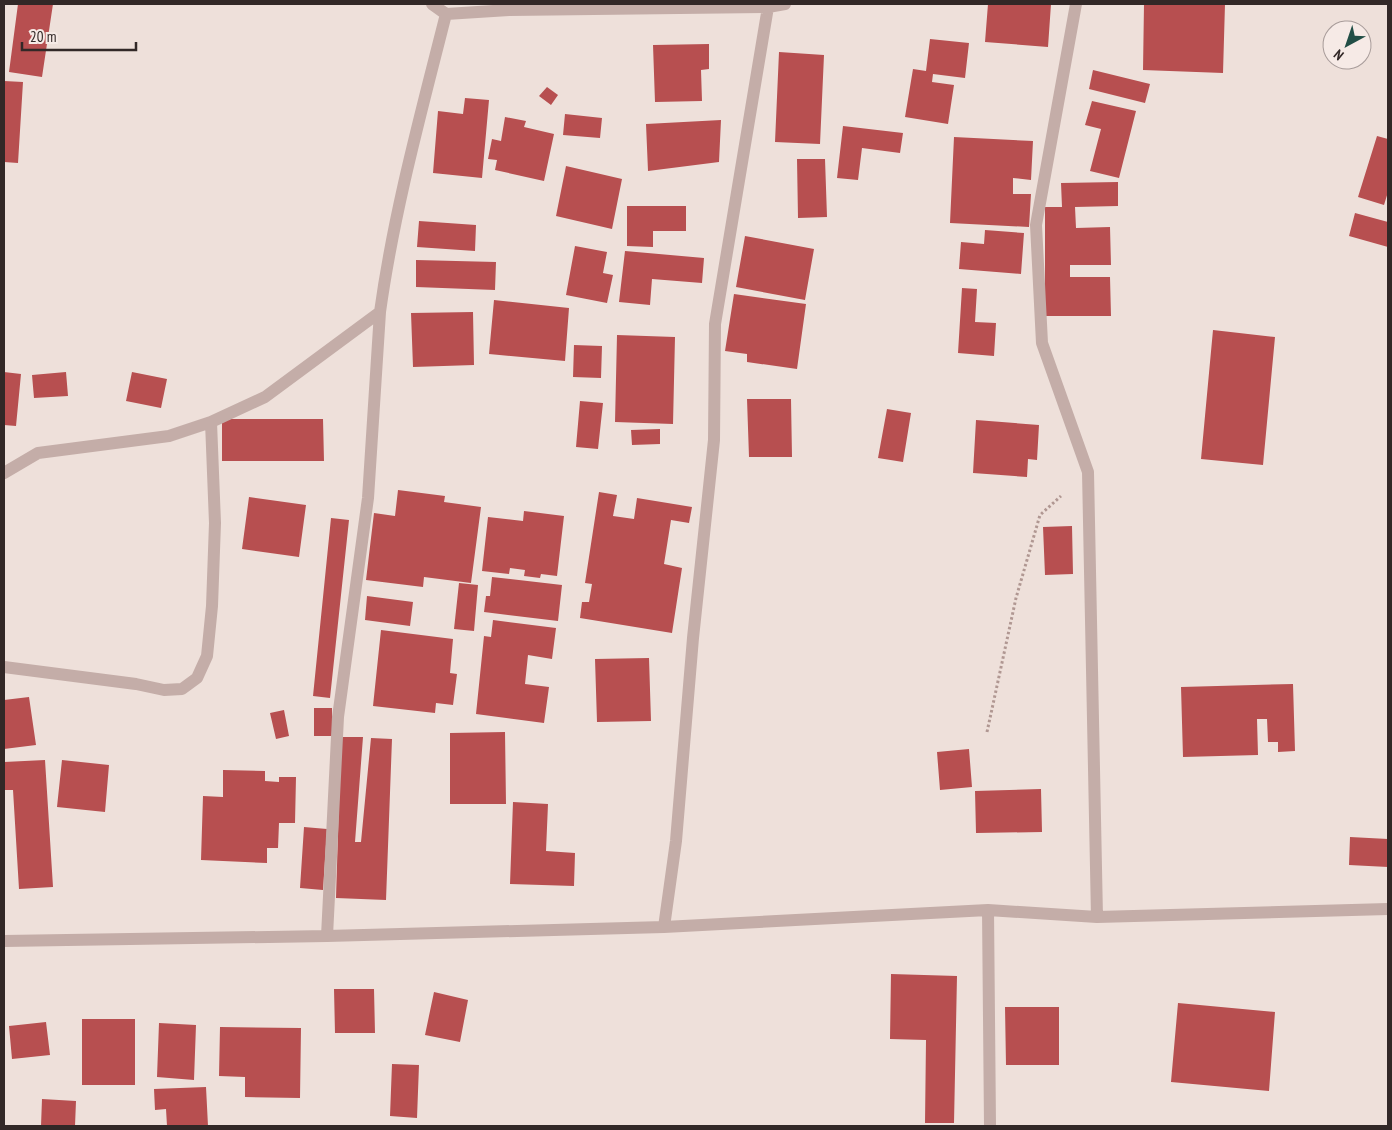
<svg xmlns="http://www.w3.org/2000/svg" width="1392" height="1130" font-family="'PT Sans Narrow',sans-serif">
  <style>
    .building { fill: #b74f50 }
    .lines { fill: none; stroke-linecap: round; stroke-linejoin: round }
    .path { stroke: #b09792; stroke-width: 3; stroke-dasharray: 2.5 2.5; stroke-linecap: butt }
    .street { stroke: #c4ada8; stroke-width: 12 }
  </style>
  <rect width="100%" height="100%" fill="#eee0da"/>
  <path class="building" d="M 18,4 L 53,4 L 42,77 L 9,72 Z
    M 988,4 L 1051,4 L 1048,47 L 985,42 Z
    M 1144,4 L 1225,4 L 1223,73 L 1143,70 Z
    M 930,39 L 969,43 L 965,78 L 933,74 L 932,82 L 954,85 L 948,124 L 905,117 L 913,69 L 926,71 Z
    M 709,44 L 709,69 L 701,70 L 702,101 L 655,102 L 653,45 Z
    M 779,52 L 824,55 L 820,144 L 775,142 Z
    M 1093,70 L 1150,84 L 1145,103 L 1089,89 Z
    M 4,81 L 23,82 L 18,163 L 4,162 Z
    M 547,87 L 558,95 L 551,105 L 539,96 Z
    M 465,98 L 489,100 L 482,178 L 433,173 L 438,111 L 463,114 Z
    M 1092,101 L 1136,111 L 1119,178 L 1090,171 L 1101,129 L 1085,125 Z
    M 565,114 L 602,118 L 600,138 L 563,135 Z
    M 505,117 L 526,121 L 524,127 L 554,134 L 544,181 L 495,170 L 497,160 L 488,159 L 492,139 L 501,141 Z
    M 721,120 L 719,162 L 648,171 L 646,124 Z
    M 843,126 L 903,133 L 900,153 L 862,148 L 858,180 L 837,178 Z
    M 1377,136 L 1388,139 L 1388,192 L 1384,205 L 1358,197 Z
    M 954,137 L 1033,141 L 1031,180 L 1013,178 L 1013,194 L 1031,194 L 1029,227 L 950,223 Z
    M 797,159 L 825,159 L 827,217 L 798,218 Z
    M 566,166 L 622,179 L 612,229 L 556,216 Z
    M 1118,182 L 1118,206 L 1075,207 L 1076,228 L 1110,227 L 1111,265 L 1070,265 L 1070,277 L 1110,277 L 1111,316 L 1045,316 L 1045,207 L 1062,207 L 1061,183 Z
    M 627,206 L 686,206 L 686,231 L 653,231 L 653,247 L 627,246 Z
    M 1355,213 L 1388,222 L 1388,247 L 1349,236 Z
    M 419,221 L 476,225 L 475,251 L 417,247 Z
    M 985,230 L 1024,233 L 1021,274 L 959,269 L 961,242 L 984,244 Z
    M 745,236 L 814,249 L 805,300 L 736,287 Z
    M 575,246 L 607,252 L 603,273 L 613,275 L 607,303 L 566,295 Z
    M 625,251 L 704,258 L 702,283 L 652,279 L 650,305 L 619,302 Z
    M 416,260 L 496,262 L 495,290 L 416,287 Z
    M 962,288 L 977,289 L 975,322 L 996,323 L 994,356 L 958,353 Z
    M 734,294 L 806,304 L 797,369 L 747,362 L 747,354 L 725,351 Z
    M 494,300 L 569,308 L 565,361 L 489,354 Z
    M 473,312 L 474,365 L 413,367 L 411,313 Z
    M 1213,330 L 1275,337 L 1263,465 L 1201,459 Z
    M 617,335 L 675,337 L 673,424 L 615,422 Z
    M 574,345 L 602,346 L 601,378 L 573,377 Z
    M 4,372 L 21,374 L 16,426 L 4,425 Z
    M 66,372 L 68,396 L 34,398 L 32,375 Z
    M 132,372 L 167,379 L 161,408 L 126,401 Z
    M 747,399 L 791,399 L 792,457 L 749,457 Z
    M 580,401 L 603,403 L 598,449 L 576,447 Z
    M 887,409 L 911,413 L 903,462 L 878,458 Z
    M 222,419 L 323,419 L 324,461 L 222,461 Z
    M 976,420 L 1039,425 L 1037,460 L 1028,459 L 1027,477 L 973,473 Z
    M 660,429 L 660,444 L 632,445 L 631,430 Z
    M 398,490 L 445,496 L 444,502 L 481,507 L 471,583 L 424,577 L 423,587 L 366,580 L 374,513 L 395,516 Z
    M 599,492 L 617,495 L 613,516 L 634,519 L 637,498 L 692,507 L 689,523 L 671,520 L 664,564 L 682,568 L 672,633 L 580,618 L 582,602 L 589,602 L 592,584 L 585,583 Z
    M 249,497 L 306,505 L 299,557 L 242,549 Z
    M 524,511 L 564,516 L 557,576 L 541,574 L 540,578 L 524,576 L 525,570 L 510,568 L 509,574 L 482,571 L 488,517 L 523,521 Z
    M 331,518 L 349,520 L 330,698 L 313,696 Z
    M 1072,526 L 1073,574 L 1045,575 L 1043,527 Z
    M 492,577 L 562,585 L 558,621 L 484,612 L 486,596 L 490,596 Z
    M 459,583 L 478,585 L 474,631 L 454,629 Z
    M 367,596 L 413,602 L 410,626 L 365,620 Z
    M 493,620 L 556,628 L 552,659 L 528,655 L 525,684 L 549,687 L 544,723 L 476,714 L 484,636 L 491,637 Z
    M 381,630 L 453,639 L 450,673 L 457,674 L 453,705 L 436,703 L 435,713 L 373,706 Z
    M 649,658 L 651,721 L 597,722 L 595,659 Z
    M 1293,684 L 1295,751 L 1278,752 L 1278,742 L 1268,742 L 1267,719 L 1257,719 L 1258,755 L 1183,757 L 1181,687 Z
    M 29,697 L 36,745 L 4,749 L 4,700 Z
    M 314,708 L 332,708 L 332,736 L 314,736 Z
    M 284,710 L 289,736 L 276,739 L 270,713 Z
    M 505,732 L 506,804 L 450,804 L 450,733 Z
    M 341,737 L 363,737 L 355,842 L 361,842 L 371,738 L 392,739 L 386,900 L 336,898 Z
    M 969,749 L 972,787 L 940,790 L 937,752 Z
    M 45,760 L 53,887 L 19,889 L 13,790 L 4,790 L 4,762 Z
    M 62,760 L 109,765 L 105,812 L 57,807 Z
    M 223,770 L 265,771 L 265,781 L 279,782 L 279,777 L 296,777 L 295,823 L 279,823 L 278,848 L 267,848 L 267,863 L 201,860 L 203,796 L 223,797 Z
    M 1041,789 L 1042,832 L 976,833 L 975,791 Z
    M 513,802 L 548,804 L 546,851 L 575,853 L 574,886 L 510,884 Z
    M 304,827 L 327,829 L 323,890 L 300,888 Z
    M 1350,837 L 1388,839 L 1388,867 L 1349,865 Z
    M 891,974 L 957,976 L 954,1123 L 925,1123 L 926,1040 L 890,1039 Z
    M 334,989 L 374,989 L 375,1033 L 335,1033 Z
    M 434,992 L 468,1000 L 460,1042 L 425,1035 Z
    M 1178,1003 L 1275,1012 L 1269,1091 L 1171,1082 Z
    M 1005,1007 L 1059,1007 L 1059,1065 L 1006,1065 Z
    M 82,1019 L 135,1019 L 135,1085 L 82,1085 Z
    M 46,1022 L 50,1055 L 12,1059 L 9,1026 Z
    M 159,1023 L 196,1025 L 194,1080 L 157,1077 Z
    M 220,1027 L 301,1028 L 300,1098 L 245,1097 L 245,1077 L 219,1076 Z
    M 392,1064 L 419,1065 L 417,1118 L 390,1116 Z
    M 206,1087 L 208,1126 L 167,1126 L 166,1109 L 155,1110 L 154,1089 Z
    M 42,1099 L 76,1101 L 75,1126 L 41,1126 Z"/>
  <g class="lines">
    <path class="path" d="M 987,732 L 1016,598 L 1040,515 L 1061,496"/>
    <path class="street" d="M 432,4 L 446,14 L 509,10 L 768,7 L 785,4
      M 1076,4 L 1036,225 L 1042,343 L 1088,472 L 1097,917
      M 4,473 L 38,453 L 169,436 L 211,422 L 265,397 L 380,312 C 394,211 421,113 446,14
      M 4,667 L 136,684 L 164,690 L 182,689 L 197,678 L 207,656 L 212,606 L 215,523 L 211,422
      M 988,910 L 990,1126
      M 664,927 L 676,841 L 693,638 L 714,440 L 715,324 L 768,7
      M 327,936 L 338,717 L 368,498 L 380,312
      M 4,941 L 327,936 L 664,927 L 988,910 L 1097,917 L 1388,909"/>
  </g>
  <rect width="1392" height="1130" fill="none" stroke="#322827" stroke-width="10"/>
  <g transform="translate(1347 45) rotate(220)"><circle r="24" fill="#f6eae6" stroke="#a89c9a"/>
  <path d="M0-4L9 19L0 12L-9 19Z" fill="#224e46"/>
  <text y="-8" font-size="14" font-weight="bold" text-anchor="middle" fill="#322827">N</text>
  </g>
  <path d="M22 42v8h114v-8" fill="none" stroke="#322827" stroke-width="2.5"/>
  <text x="30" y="42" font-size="15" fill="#322827" stroke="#f6eae6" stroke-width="4" paint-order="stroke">20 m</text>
</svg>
